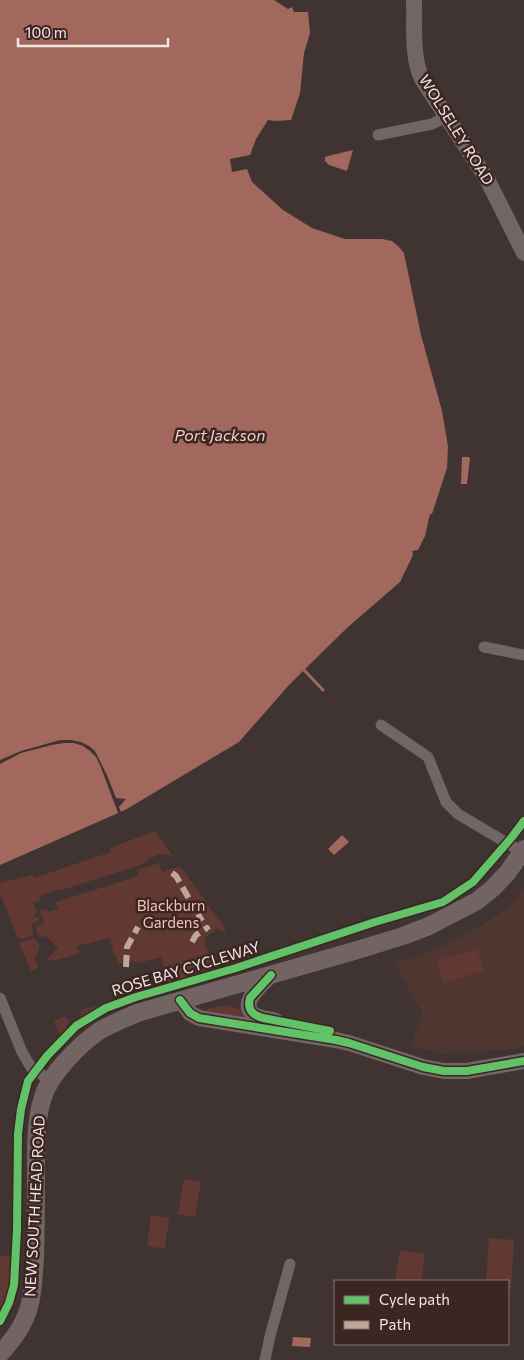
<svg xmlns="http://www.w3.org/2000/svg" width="524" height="1360" font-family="Commissioner,sans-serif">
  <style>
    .built { fill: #503631 }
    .green { fill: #623832 }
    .water { fill: #a2685e }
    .pier { fill: #3f3432 }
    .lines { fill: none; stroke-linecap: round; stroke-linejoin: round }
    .stream { stroke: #a2685e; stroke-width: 3 }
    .street { stroke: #706665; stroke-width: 11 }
    .secondary { stroke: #706665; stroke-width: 16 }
    .primary { stroke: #726462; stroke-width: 18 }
    .quiet { stroke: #c0a59a; stroke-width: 6; stroke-dasharray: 12 6; stroke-linecap: butt }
    .cycleway-casing { stroke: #3b2622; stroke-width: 11 }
    .cycleway { stroke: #61c268; stroke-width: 8 }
    .labels { text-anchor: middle; stroke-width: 5; stroke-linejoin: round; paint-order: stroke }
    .street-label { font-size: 15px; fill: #f4e5e3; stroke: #3b2622 }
    .park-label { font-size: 15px; fill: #fbc1b7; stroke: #3b2622 }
    .water-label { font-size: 16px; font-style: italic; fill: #f5cec6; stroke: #3b2622 }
  </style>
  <rect width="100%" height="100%" fill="#3f3432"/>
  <path class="built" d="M 524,888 L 524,1046 L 510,1049 L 441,1054 L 411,1045 L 422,1013 L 395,963 L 430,952 L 472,931 L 506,910 Z"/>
  <path class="green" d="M 155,831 L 173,856 C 160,851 153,856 143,864 L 62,890 L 60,889 L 41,895 L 39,897 L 40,901 L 33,903 L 37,913 L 34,914 L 35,917 L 38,916 L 39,920 L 32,924 L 33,935 L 22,939 L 18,938 L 0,894 L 0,883 L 32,875 L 34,878 L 111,852 L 110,848 Z
    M 159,863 L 162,872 L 180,866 L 223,925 L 226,932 L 217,929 L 205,938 L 205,948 L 222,970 L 168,985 L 161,957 L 138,963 L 132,961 L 118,964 L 116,956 L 114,956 L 110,938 L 77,946 L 79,954 L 52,961 L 47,959 L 58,948 L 45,935 L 42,938 L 37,934 L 36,927 L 44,922 L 40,911 L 47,909 L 48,912 L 58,909 L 56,902 L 138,876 L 137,870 Z
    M 34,938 L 40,946 L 35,958 L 38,968 L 31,971 L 19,943 Z
    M 477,949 L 484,970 L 443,983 L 437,961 Z
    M 113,1002 L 113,1004 L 105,1008 L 79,1022 L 81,1010 Z
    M 226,1005 L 240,1009 L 252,1019 L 207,1011 L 207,1009 Z
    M 65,1016 L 69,1020 L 69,1024 L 66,1026 L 67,1029 L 60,1036 L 54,1021 Z
    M 184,1179 L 201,1182 L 195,1217 L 178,1214 Z
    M 151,1215 L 169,1218 L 165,1249 L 147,1246 Z
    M 489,1238 L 514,1240 L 511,1289 L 508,1289 L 508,1281 L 486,1281 Z
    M 400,1250 L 425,1254 L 421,1281 L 395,1281 Z
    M 0,1256 L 12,1256 C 11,1281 12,1293 0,1317 Z"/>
  <path class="water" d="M 0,0 L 274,0 L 288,9 L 292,7 L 294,12 L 308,12 L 310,33 L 304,53 L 300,93 L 291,120 L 275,121 L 268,120 L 256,139 L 250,155 L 230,159 L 232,172 L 247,169 L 252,182 L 283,210 L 312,228 L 345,239 L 382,239 L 392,241 L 398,246 L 404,253 L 421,335 L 442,411 L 448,446 L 447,468 L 432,514 L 430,514 L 425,536 L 418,550 L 412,551 L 413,555 L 400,582 L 348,627 L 304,670 L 289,685 L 239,742 L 125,810 L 0,865 Z
    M 353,150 L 347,171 L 329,165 L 325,161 L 325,157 L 328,156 Z
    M 462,457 L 469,457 L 470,458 L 467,484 L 461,484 Z
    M 342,835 L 349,842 L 334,855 L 328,849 Z
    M 293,1337 L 311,1338 L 310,1347 L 292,1346 Z"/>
  <path class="pier" d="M 60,740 L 71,740 L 81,742 L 89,746 L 95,751 L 107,775 L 116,798 L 126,799 L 119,807 L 121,812 L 118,813 L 100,765 L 96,757 L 90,751 L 83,746 L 74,743 L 64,743 L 52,745 L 21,753 L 0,764 L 0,760 L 21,751 Z"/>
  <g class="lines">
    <path class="stream" d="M 304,670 L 323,690"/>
    <path class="street" d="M 378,135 L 432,124 L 448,116
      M 484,647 L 524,655
      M 381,725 L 428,757 L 446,802 L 458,814 L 522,852
      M 0,998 L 22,1052 L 32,1069 L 51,1080
      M 265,1360 L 270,1336 L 290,1264"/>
    <path class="secondary" d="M 414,0 C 415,26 411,55 422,79 L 487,179 L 524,253
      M 271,975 C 262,984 236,1005 256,1016 C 262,1019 270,1019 276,1021
      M 180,1000 L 190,1013 L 199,1018 L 336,1040 L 349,1043 L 423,1067 L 444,1071 L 467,1071 L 524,1061"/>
    <path class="primary" d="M 0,1354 C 32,1320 32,1301 35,1257 C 36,1226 36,1196 36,1165 C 36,1143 36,1119 43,1097 C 50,1074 79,1045 99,1031 C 111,1024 124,1019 137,1013 L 354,951 L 403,936 L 429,926 L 477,901 L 493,888 L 508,872 L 524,849"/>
    <path class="quiet" d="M 172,873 L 176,876 L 195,909
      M 198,914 L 202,921
      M 192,942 L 196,935 L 207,928 L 208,930
      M 126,967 L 127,947 L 138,927"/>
    <defs>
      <path id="cycleway" d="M 271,975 L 250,998 C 247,1009 252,1015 263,1018 L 330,1031
        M 180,1000 L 190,1013 L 199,1018 L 336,1040 L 349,1043 L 423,1067 L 444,1071 L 467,1071 L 524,1061
        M 0,1321 L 9,1303 L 14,1285 L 17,1230 L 18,1134 L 21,1109 L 28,1081 L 47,1056 L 76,1026 L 106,1008 L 136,997 L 236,968 L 375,922 L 443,902 L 473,882 L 512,837 L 524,821"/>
    </defs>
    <use href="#cycleway" class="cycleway-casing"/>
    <use href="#cycleway" class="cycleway"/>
  </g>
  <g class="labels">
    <g class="street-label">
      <text transform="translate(456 130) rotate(58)" y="5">WOLSELEY ROAD</text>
      <text transform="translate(186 969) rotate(-17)" y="5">ROSE BAY CYCLEWAY</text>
      <text transform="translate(35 1206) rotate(-87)" y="5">NEW SOUTH HEAD ROAD</text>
    </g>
    <g class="park-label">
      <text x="171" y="911">Blackburn<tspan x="171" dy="17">Gardens</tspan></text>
    </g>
    <g class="water-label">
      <text x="220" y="441">Port Jackson</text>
    </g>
  </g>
  <rect x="334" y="1280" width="175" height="65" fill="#3b2622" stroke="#85726f"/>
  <rect x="344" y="1296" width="25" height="8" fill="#61c268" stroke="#85726f"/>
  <text x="379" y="1305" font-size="15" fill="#f4e5e3">Cycle path</text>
  <rect x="344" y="1321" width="25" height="8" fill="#c0a59a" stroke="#85726f"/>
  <text x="379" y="1330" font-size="15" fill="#f4e5e3">Path</text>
  <path d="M18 38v8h150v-8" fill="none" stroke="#f4e5e3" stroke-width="2.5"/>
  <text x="25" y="38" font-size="15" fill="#f4e5e3" stroke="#3b2622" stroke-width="4" paint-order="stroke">100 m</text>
</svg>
